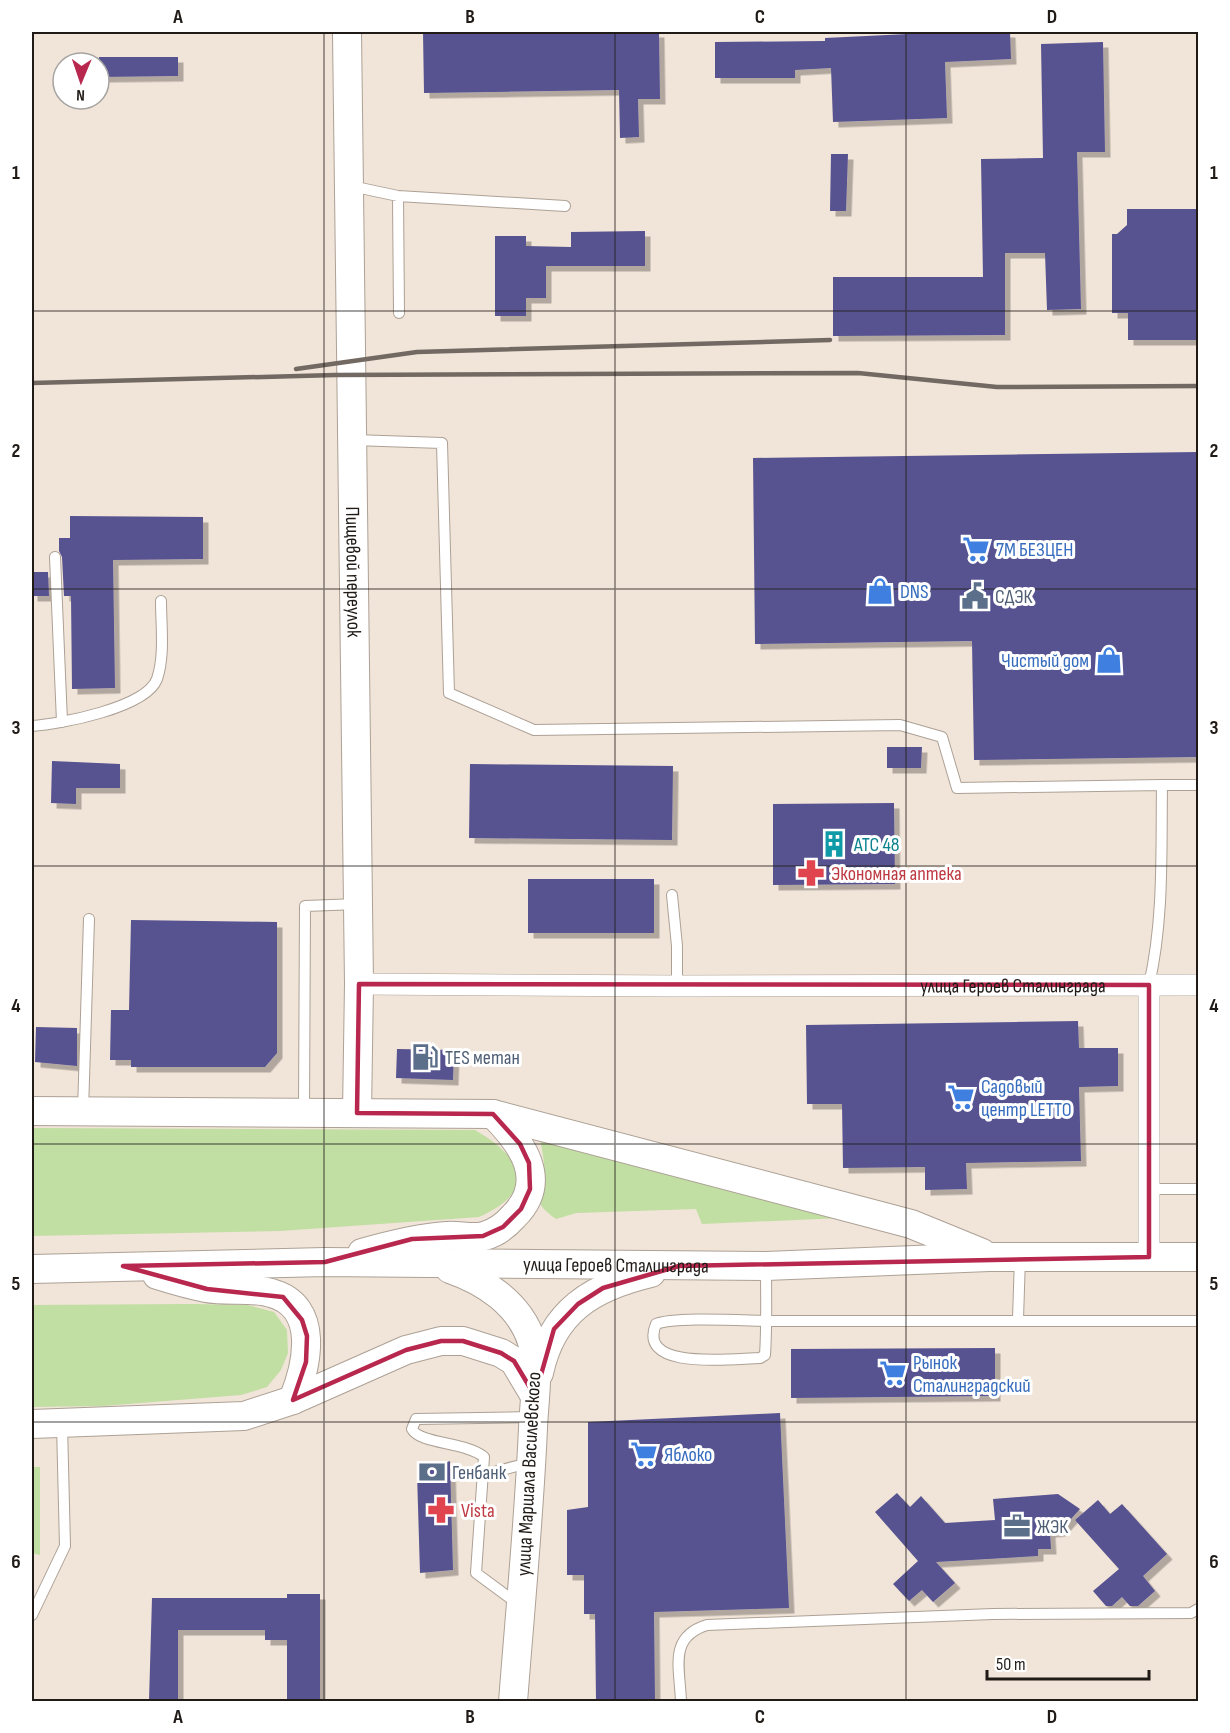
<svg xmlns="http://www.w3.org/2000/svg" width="1230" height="1733" font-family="'Sofia Sans Condensed',sans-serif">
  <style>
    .green { fill: #c1dea3 }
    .building { fill: #575290; filter: url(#shadow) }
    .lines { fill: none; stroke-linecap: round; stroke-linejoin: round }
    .lane-casing { stroke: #ada196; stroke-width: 12 }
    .street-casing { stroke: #ada196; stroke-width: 22 }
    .secondary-casing { stroke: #ada196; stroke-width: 30 }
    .lane { stroke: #fff; stroke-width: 10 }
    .street { stroke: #fff; stroke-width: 21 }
    .secondary { stroke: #fff; stroke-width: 28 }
    .rail { stroke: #716962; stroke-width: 4.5 }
    .marked { fill: none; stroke: #b8274e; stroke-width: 4.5; stroke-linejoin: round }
    .grid { fill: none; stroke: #201b17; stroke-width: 1.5; stroke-opacity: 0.55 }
    .labels { text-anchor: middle; stroke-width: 6; stroke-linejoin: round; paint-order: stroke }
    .shop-label { font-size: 20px; fill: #366cbe; stroke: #fff; text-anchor: start }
    .street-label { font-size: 20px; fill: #201b17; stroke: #fff }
    .service-label { font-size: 20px; fill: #4e5e75; stroke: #fff; text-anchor: start }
    .culture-label { font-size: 20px; fill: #0d838f; stroke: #fff; text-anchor: start }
    .health-label { font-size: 20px; fill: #be3a42; stroke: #fff; text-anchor: start }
    .neatline { fill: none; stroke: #201b17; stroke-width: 2 }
    .grid-label { font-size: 20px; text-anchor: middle; font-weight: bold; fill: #201b17 }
  </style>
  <defs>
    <filter id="shadow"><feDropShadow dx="5.5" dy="5.5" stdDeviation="0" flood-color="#0004"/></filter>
  </defs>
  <rect width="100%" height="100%" fill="#f1e4d8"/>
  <path class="green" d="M 32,1128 L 475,1130 C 523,1158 539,1190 479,1217 L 280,1231 L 32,1236 Z
    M 540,1137 L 842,1218 L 702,1224 L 696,1209 L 576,1213 L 556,1219 C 529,1199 540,1198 544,1170 C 545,1160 541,1147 540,1137 Z
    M 192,1304 L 247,1305 L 274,1312 L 287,1330 L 288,1353 L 281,1370 L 267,1387 L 241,1395 L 103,1406 L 32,1407 L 32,1305 Z
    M 32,1467 L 40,1467 L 40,1555 L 32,1553 Z"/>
  <path class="building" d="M 423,32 L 659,32 L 660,99 L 638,99 L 639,137 L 620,138 L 619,90 L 424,93 Z
    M 949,32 L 1010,32 L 1011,59 L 945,62 L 947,118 L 833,122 L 831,68 L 795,70 L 795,78 L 715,78 L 715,42 L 825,41 L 825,38 Z
    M 1103,42 L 1105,152 L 1077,152 L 1081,309 L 1047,310 L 1045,253 L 1005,253 L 1005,335 L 833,336 L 833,277 L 983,277 L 981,159 L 1043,158 L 1041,44 Z
    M 99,57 L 178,57 L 178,76 L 99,77 Z
    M 831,154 L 848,154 L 846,211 L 830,211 Z
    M 1127,209 L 1198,209 L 1198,340 L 1128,340 L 1128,313 L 1112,313 L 1112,234 L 1117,234 L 1127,225 Z
    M 645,231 L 645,266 L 546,266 L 546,298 L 526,298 L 526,316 L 495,316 L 495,236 L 526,236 L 526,246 L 571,247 L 571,232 Z
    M 1198,452 L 1198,757 L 974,760 L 972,641 L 755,644 L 753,458 Z
    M 70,516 L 203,517 L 203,559 L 113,560 L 115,688 L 72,689 L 71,596 L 64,596 L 62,557 L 59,551 L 59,538 L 70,538 Z
    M 32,572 L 48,572 L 49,596 L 32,596 Z
    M 887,747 L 922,747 L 921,768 L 887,768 Z
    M 52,761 L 120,764 L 120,788 L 76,788 L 76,804 L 51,803 Z
    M 470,764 L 673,766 L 672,840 L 469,838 Z
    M 894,803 L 895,884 L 773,885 L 773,804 Z
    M 528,879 L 654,879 L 654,933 L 528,933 Z
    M 131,920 L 277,922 L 277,1053 L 265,1067 L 131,1067 L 131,1060 L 110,1060 L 111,1010 L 129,1010 Z
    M 1078,1021 L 1079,1048 L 1118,1048 L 1118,1086 L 1079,1087 L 1081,1161 L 966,1163 L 967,1189 L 925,1190 L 925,1167 L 843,1168 L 842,1104 L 807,1104 L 806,1025 Z
    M 36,1027 L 77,1028 L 77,1066 L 35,1062 Z
    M 397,1049 L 454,1050 L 453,1080 L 396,1078 Z
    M 995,1348 L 995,1396 L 791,1398 L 791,1349 Z
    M 780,1413 L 789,1608 L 654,1612 L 655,1701 L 596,1701 L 595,1614 L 584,1614 L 584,1575 L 567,1575 L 567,1510 L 588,1507 L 588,1422 Z
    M 450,1461 L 453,1570 L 420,1573 L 417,1473 Z
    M 897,1493 L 910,1507 L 921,1496 L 945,1523 L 995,1520 L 993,1499 L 1058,1494 L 1080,1509 L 1060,1531 L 1050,1532 L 1051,1549 L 1038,1549 L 1038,1556 L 936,1562 L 955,1583 L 933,1602 L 922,1590 L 909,1601 L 893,1584 L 918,1561 L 875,1512 Z
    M 1098,1500 L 1110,1514 L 1122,1504 L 1167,1554 L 1143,1576 L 1155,1591 L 1138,1606 L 1130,1606 L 1122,1597 L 1112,1606 L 1106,1606 L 1093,1591 L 1119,1569 L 1075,1520 Z
    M 287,1594 L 320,1594 L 320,1701 L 287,1701 L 287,1640 L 265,1640 L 265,1630 L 178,1630 L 178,1701 L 149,1701 L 152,1598 L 287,1598 Z"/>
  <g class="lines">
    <defs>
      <path id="lane" d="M 351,186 L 398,196 L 565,206
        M 398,196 L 399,313
        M 353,440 L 442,443 L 449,693 L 534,730 L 900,725 L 942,737 L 957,788 L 1162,785 C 1161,853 1164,919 1149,985
        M 55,557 L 62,722
        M 32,726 C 60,724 146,708 157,679 C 165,655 161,626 161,601
        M 1162,785 L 1198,785
        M 672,895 L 677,946 L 677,986
        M 304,1110 L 305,906 L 358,904
        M 83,1111 L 89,919
        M 1150,1189 L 1198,1189
        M 766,1267 C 766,1296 767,1326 765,1355 L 760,1358 C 736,1358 636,1372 656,1324 C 676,1316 749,1321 774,1321 C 916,1320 1057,1320 1198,1321
        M 1018,1319 L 1020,1257
        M 483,1475 L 528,1463
        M 518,1604 L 476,1573 L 484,1457 C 467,1442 419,1444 412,1429 L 416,1419 L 533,1417
        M 32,1615 L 65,1546 L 62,1425
        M 681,1702 C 680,1668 668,1637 707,1625 L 993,1614 L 1191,1613 L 1198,1609"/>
      <g id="street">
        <path id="s1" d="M 359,984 L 677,986 L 1198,985"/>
        <path d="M 1149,1257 L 1149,985"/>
      </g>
      <g id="secondary">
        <path id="s2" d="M 347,32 L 359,984 L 357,1113"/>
        <path d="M 32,1111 L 493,1114 L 911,1224 L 982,1253"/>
        <path d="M 362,1253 C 390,1245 418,1238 447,1236 C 459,1235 473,1239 484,1236 C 496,1233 506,1225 514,1216 C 550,1180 521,1142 493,1114"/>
        <path id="s3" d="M 32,1269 L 325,1262 L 766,1266 L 989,1257 L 1198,1257"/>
        <path d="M 450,1269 C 485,1281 520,1304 532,1342 C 540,1369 534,1401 533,1428 C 529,1519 520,1611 513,1702"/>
        <path d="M 157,1275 C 173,1280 190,1285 206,1288 C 227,1292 251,1287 271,1293 C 321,1306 307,1366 293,1400"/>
        <path d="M 539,1373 C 552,1311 592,1287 651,1273"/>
        <path d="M 32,1424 L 244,1416 L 293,1400 L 406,1350 L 441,1341 L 463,1341 L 501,1353 L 514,1361 L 535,1396"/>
      </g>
    </defs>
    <use href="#lane" class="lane-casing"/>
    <use href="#street" class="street-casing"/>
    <use href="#secondary" class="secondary-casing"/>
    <use href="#lane" class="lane"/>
    <use href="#street" class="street"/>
    <use href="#secondary" class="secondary"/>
    <path class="rail" d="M 296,369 L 417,352 L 830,340
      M 32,383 L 335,375 L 858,373 L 997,387 L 1198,386"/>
  </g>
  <path class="marked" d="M 359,984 L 1149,985 L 1149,1257 L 679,1266 L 603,1288 L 578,1304 L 554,1329 L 535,1396 L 514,1361 L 501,1353 L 463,1341 L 441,1341 L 406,1350 L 293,1400 L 306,1362 L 307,1336 L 302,1320 L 283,1297 L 207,1289 L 123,1266 L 325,1262 L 412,1239 L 483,1236 L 503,1227 L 521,1209 L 530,1189 L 529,1163 L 520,1144 L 493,1114 L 357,1113 Z"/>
  <path class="grid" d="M 324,32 L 324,1702M 615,32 L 615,1702M 906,32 L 906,1702M 32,311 L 1198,311M 32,589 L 1198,589M 32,866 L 1198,866M 32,1144 L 1198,1144M 32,1422 L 1198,1422"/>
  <defs>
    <symbol id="supermarket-bare" viewBox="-9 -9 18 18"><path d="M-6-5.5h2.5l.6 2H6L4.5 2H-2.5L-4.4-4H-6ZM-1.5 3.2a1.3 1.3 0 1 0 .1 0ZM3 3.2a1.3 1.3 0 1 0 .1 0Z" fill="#3f7fe0" stroke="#fff" stroke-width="2.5" paint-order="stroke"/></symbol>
    <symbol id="shop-bare" viewBox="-9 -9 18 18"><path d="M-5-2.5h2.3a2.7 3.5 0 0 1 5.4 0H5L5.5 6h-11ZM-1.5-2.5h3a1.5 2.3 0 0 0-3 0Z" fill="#3f7fe0" stroke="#fff" stroke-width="2.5" paint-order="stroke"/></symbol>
    <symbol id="civic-bare" viewBox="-9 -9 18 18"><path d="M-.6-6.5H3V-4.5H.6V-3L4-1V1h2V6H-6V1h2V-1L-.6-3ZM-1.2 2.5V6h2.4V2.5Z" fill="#5c6f8a" stroke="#fff" stroke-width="2.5" paint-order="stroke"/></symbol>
    <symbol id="building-bare" viewBox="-9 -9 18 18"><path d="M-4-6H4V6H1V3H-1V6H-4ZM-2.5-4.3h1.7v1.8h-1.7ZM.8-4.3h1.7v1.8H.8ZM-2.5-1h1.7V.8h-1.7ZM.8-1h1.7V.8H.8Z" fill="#0f9aa8" stroke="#fff" stroke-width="2.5" paint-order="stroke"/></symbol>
    <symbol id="pharmacy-bare" viewBox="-9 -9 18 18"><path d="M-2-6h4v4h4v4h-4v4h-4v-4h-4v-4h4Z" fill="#e0444e" stroke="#fff" stroke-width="2.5" paint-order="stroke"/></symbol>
    <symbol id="fuel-bare" viewBox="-9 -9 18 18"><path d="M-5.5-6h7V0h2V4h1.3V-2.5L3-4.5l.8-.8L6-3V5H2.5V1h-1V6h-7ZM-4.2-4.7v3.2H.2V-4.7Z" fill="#5c6f8a" stroke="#fff" stroke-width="2.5" paint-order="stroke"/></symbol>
    <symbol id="bank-bare" viewBox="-9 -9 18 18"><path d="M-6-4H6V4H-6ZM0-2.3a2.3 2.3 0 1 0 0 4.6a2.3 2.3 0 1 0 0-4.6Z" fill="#5c6f8a" stroke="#fff" stroke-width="2.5" paint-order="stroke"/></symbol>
    <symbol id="office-bare" viewBox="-9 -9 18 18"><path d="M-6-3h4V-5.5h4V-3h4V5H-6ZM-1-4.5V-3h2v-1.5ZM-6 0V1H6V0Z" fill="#5c6f8a" stroke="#fff" stroke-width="2.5" paint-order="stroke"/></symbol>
  </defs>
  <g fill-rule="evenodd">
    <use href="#supermarket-bare" x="957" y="530" width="38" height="38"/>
    <use href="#shop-bare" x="861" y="572" width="38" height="38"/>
    <use href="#civic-bare" x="956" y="577" width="38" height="38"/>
    <use href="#shop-bare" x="1090" y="641" width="38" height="38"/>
    <use href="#building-bare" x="815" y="825" width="38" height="38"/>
    <use href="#pharmacy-bare" x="792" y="854" width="38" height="38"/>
    <use href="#fuel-bare" x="406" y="1038" width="38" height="38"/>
    <use href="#supermarket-bare" x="942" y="1078" width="38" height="38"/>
    <use href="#supermarket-bare" x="874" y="1354" width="38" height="38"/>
    <use href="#supermarket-bare" x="625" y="1435" width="38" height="38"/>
    <use href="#bank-bare" x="413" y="1453" width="38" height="38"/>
    <use href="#pharmacy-bare" x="422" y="1491" width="38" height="38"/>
    <use href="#office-bare" x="998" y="1507" width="38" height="38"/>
  </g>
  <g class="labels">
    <g class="shop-label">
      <text x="996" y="556">7М БЕЗЦЕН</text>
      <text x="900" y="598">DNS</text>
      <text x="1089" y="667" text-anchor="end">Чистый дом</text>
      <text x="981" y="1093">Садовый<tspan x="981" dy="23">центр LETTO</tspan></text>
      <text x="913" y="1369">Рынок<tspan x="913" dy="23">Сталинградский</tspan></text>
      <text x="664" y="1461">Яблоко</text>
    </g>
    <g class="street-label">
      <text dy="7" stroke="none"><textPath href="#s2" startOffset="540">Пищевой переулок</textPath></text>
      <text dy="7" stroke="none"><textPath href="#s1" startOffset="654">улица Героев Сталинграда</textPath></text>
      <text dy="7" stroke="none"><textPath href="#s3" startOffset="584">улица Героев Сталинграда</textPath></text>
      <text transform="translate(528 1474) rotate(-87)" y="7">улица Маршала Василевского</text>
    </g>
    <g class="service-label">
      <text x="995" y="603">СДЭК</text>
      <text x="445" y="1064">TES метан</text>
      <text x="452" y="1479">Генбанк</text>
      <text x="1037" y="1533">ЖЭК</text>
    </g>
    <g class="culture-label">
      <text x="854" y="851">АТС 48</text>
    </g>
    <g class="health-label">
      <text x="831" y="880">Экономная аптека</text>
      <text x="461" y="1517">Vista</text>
    </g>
  </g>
  <rect width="1230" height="1733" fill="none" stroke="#ffffff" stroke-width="66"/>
  <g transform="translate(81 81) rotate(182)"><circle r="28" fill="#ffffff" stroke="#a6a4a2" stroke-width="1.5"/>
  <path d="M0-4.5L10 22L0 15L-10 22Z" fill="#b8274e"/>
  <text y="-9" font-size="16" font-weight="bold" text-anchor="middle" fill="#201b17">N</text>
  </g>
  <path d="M987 1670v9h162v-9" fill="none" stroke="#201b17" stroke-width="3"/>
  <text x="996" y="1670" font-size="18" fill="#201b17" stroke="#ffffff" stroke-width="4.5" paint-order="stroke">50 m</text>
  <rect x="33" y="33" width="1164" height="1667" class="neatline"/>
  <g class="grid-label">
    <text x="178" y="23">A</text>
    <text x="470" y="23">B</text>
    <text x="760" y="23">C</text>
    <text x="1052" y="23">D</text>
    <text x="16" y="179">1</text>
    <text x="1214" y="179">1</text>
    <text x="16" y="457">2</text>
    <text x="1214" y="457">2</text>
    <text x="16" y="734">3</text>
    <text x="1214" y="734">3</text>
    <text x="16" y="1012">4</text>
    <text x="1214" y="1012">4</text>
    <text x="16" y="1290">5</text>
    <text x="1214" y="1290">5</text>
    <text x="16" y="1568">6</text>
    <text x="1214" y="1568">6</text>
    <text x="178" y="1723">A</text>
    <text x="470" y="1723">B</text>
    <text x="760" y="1723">C</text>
    <text x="1052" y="1723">D</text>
  </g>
</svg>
